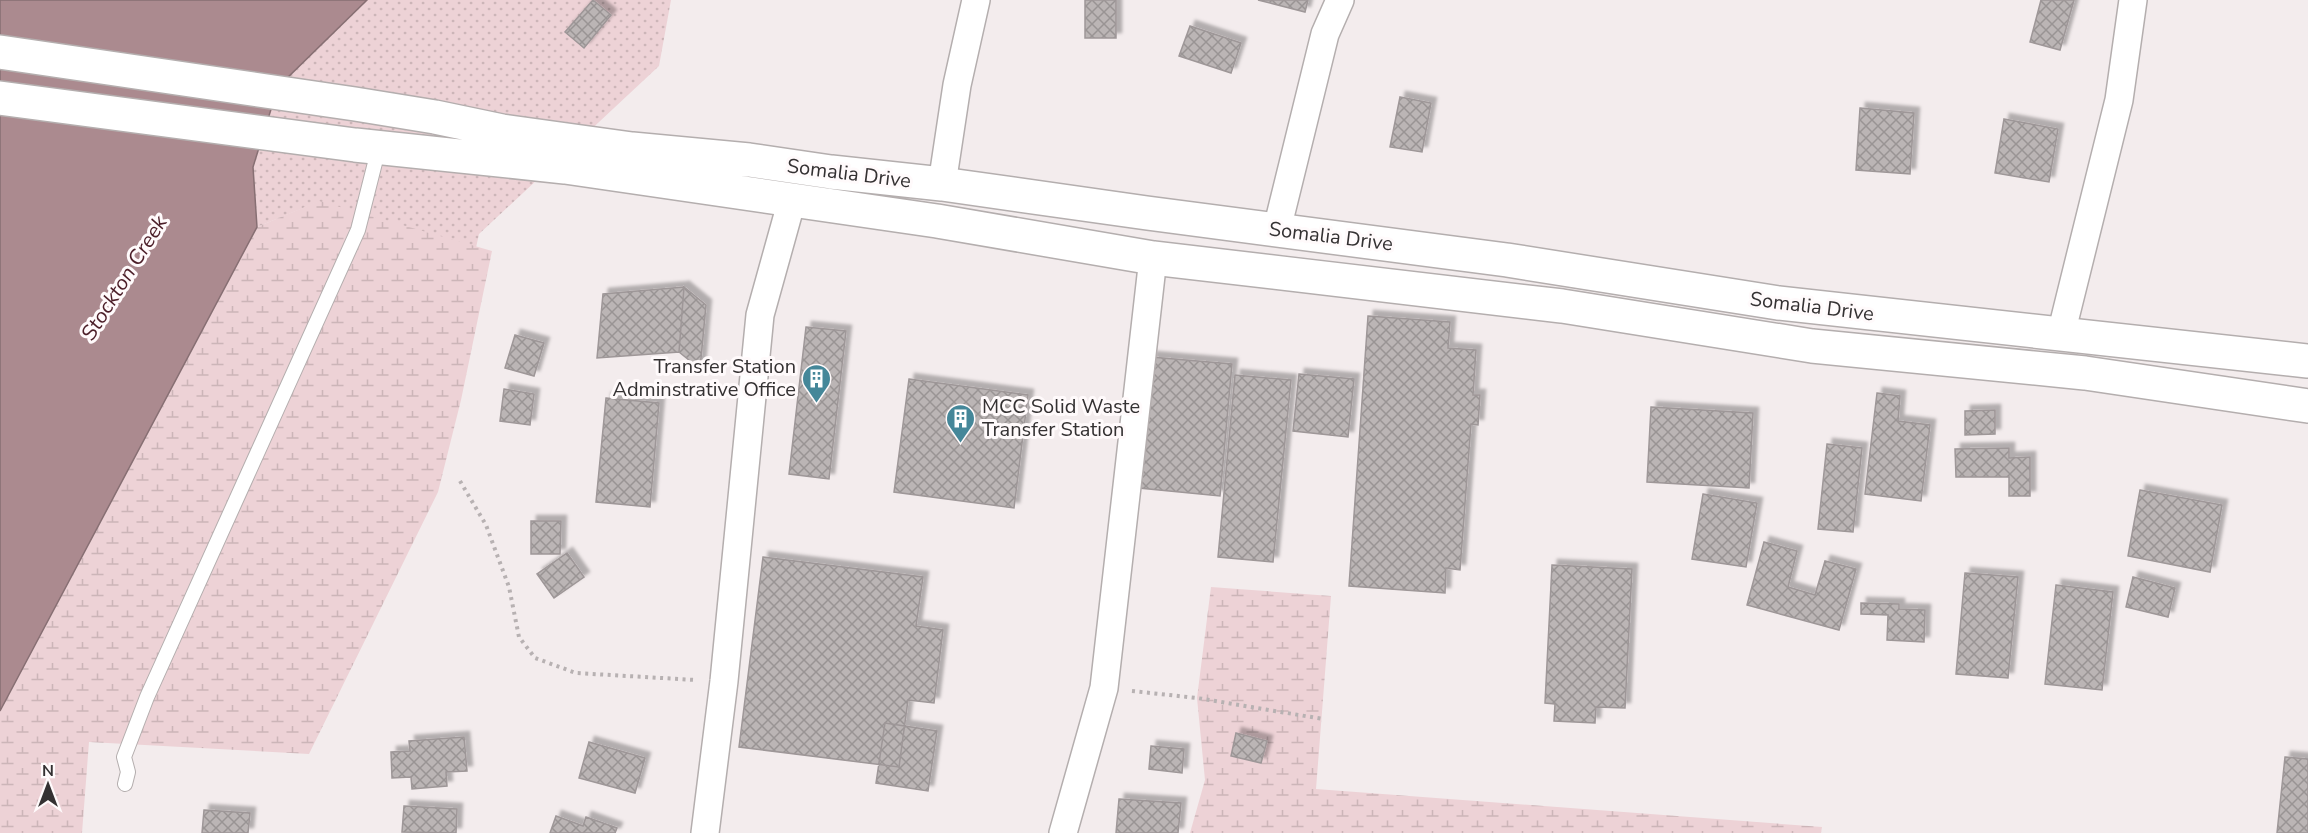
<svg xmlns="http://www.w3.org/2000/svg" width="2308" height="833" font-family="'Nunito Sans',sans-serif">
  <style>
    .grass { fill: url(#grass-dots) }
    .wetland { fill: url(#wetland-marsh) }
    .water { fill: #ab8a8f; stroke: #876f73; stroke-width: 1.5 }
    .building { fill: url(#building-cross-hatch); stroke: #9e9798; stroke-width: 1.5; filter: url(#shadow) }
    .lines { fill: none; stroke-linecap: round; stroke-linejoin: round }
    .service-casing { stroke: #b4aeae; stroke-width: 16 }
    .minor-casing { stroke: #b4aeae; stroke-width: 30 }
    .primary-casing { stroke: #b4aeae; stroke-width: 36 }
    .path { stroke: #b7b1b2; stroke-width: 4; stroke-dasharray: 3 4.5; stroke-linecap: butt }
    .service { stroke: #fff; stroke-width: 14 }
    .minor { stroke: #fff; stroke-width: 27 }
    .primary { stroke: #fff; stroke-width: 33 }
    .labels { text-anchor: middle; stroke-width: 6; stroke-linejoin: round; paint-order: stroke }
    .street-label { font-size: 20px; fill: #343132; stroke: #fffafb }
    .poi-label { font-size: 20px; fill: #343132; stroke: #fffafb; text-anchor: end }
    .water-label { font-size: 21px; font-style: italic; fill: #4c1e28; stroke: #fffafb }
  </style>
  <defs>
    <pattern id="grass-dots" width="8" height="8" patternUnits="userSpaceOnUse" patternTransform="scale(1.5)"><rect width="8" height="8" fill="#edd2d6"/><path d="M2 2h.1M6 6h.1" fill="none" stroke="#ccb5b8" stroke-width="1.8" stroke-linecap="round"/></pattern>
    <pattern id="wetland-marsh" width="20" height="14" patternUnits="userSpaceOnUse" patternTransform="scale(1.5)"><rect width="20" height="14" fill="#edd2d6"/><path d="M1 5h8M5 5V1M11 12h8M15 12V8" fill="none" stroke="#ccb5b8"/></pattern>
    <pattern id="building-cross-hatch" width="8" height="8" patternUnits="userSpaceOnUse" patternTransform="scale(1.5)"><rect width="8" height="8" fill="#bbb5b5"/><path d="M0 0l8 8M0 8l8-8" fill="none" stroke="#999494"/></pattern>
    <filter id="shadow"><feDropShadow dx="5.5" dy="-5.5" stdDeviation="1.5" flood-color="#0004"/></filter>
  </defs>
  <rect width="100%" height="100%" fill="#f3eced"/>
  <path class="grass" d="M 367,0 L 671,0 L 659,66 L 479,234 L 447,380 L 318,202 L 257,227 L 253,167 L 278,87 Z"/>
  <path class="wetland" d="M 319,201 L 492,251 L 461,400 L 438,492 L 309,754 L 89,742 L 82,833 L 0,833 L 0,711 L 257,227 Z
    M 1211,587 L 1331,596 L 1316,789 L 1822,827 L 1821,833 L 1190,833 L 1205,780 L 1197,698 Z"/>
  <path class="water" d="M 0,0 L 367,0 L 278,87 L 253,167 L 257,227 L 0,711 Z"/>
  <path class="building" d="M 593,0 L 611,15 L 584,48 L 565,32 Z
    M 1085,0 L 1116,0 L 1116,38 L 1085,38 Z
    M 1258,0 L 1308,0 L 1305,12 Z
    M 2041,0 L 2074,0 L 2060,50 L 2030,42 Z
    M 1190,26 L 1241,43 L 1231,73 L 1179,56 Z
    M 1400,97 L 1431,103 L 1422,152 L 1390,147 Z
    M 1860,108 L 1914,113 L 1910,174 L 1856,170 Z
    M 2004,119 L 2058,129 L 2049,182 L 1995,173 Z
    M 684,287 L 706,305 L 700,369 L 679,352 Z
    M 684,287 L 679,352 L 597,358 L 603,294 Z
    M 1368,316 L 1450,322 L 1448,348 L 1476,350 L 1473,395 L 1480,395 L 1478,425 L 1471,424 L 1460,570 L 1446,568 L 1445,593 L 1349,586 Z
    M 806,327 L 846,331 L 829,479 L 789,474 Z
    M 515,335 L 544,343 L 534,376 L 505,368 Z
    M 1151,357 L 1232,364 L 1220,496 L 1139,488 Z
    M 1299,374 L 1354,379 L 1348,437 L 1293,431 Z
    M 1235,375 L 1291,380 L 1273,562 L 1218,557 Z
    M 909,379 L 1028,395 L 1014,508 L 894,492 Z
    M 504,389 L 534,394 L 530,425 L 500,421 Z
    M 1877,393 L 1900,396 L 1898,421 L 1930,425 L 1921,501 L 1865,494 Z
    M 606,398 L 659,403 L 650,507 L 596,502 Z
    M 1651,407 L 1753,413 L 1749,488 L 1647,482 Z
    M 1995,410 L 1995,434 L 1965,435 L 1965,411 Z
    M 1827,444 L 1862,448 L 1853,532 L 1818,529 Z
    M 2009,448 L 2009,458 L 2030,457 L 2030,496 L 2009,496 L 2009,477 L 1956,477 L 1955,449 Z
    M 2140,490 L 2222,505 L 2210,572 L 2128,556 Z
    M 1703,494 L 1757,503 L 1746,567 L 1692,559 Z
    M 531,521 L 561,521 L 560,554 L 531,554 Z
    M 1764,542 L 1797,551 L 1788,587 L 1815,595 L 1825,561 L 1856,569 L 1839,630 L 1747,605 Z
    M 567,553 L 584,577 L 554,598 L 537,574 Z
    M 763,557 L 923,577 L 916,626 L 943,630 L 934,703 L 908,700 L 899,767 L 739,747 Z
    M 1552,565 L 1632,569 L 1625,708 L 1596,707 L 1595,723 L 1554,721 L 1555,704 L 1545,703 Z
    M 1965,573 L 2018,577 L 2008,678 L 1956,674 Z
    M 2133,577 L 2175,588 L 2168,617 L 2126,607 Z
    M 2056,585 L 2113,592 L 2102,690 L 2045,684 Z
    M 1861,603 L 1899,604 L 1899,609 L 1925,610 L 1924,642 L 1887,640 L 1888,615 L 1861,614 Z
    M 885,723 L 937,731 L 928,791 L 876,783 Z
    M 1236,733 L 1267,741 L 1261,763 L 1231,756 Z
    M 464,737 L 467,771 L 446,772 L 447,786 L 412,789 L 411,777 L 392,778 L 391,752 L 410,751 L 409,741 Z
    M 589,742 L 645,758 L 635,793 L 579,778 Z
    M 1151,746 L 1184,749 L 1182,773 L 1149,769 Z
    M 2285,757 L 2308,759 L 2308,833 L 2277,833 Z
    M 1119,799 L 1181,803 L 1178,833 L 1116,833 Z
    M 404,806 L 457,809 L 456,833 L 402,832 Z
    M 204,810 L 250,813 L 248,833 L 202,833 Z
    M 556,816 L 583,826 L 586,817 L 617,828 L 615,833 L 550,833 Z"/>
  <g class="lines">
    <defs>
      <path id="service" d="M 125,784 L 128,772 L 124,757 L 147,697 L 358,230 L 379,147"/>
      <path id="minor" d="M 942,184 L 957,85 L 976,0
        M 1277,229 L 1325,34 L 1340,0
        M 2061,334 L 2119,100 L 2133,0
        M 705,833 L 724,681 L 760,315 L 792,200
        M 1063,833 L 1104,688 L 1153,258"/>
      <path id="primary" d="M 0,52 L 355,104 L 435,117 L 502,131 L 632,149 L 749,160 L 831,172 L 942,184 L 1147,213 L 1507,260 L 1778,303 L 2308,361
        M 0,98 L 355,145 L 565,167 L 937,221 L 1153,258 L 1562,306 L 1812,346 L 2085,373 L 2308,406"/>
    </defs>
    <use href="#service" class="service-casing"/>
    <use href="#minor" class="minor-casing"/>
    <use href="#primary" class="primary-casing"/>
    <path class="path" d="M 460,481 L 486,525 L 509,587 L 519,637 L 535,658 L 576,673 L 696,680
      M 1132,691 L 1197,698 L 1323,719"/>
    <use href="#service" class="service"/>
    <use href="#minor" class="minor"/>
    <use href="#primary" class="primary"/>
  </g>
  <defs>
    <symbol id="building-pin" viewBox="-11 -11 22 30"><path d="M0 17L-7.5 6A9.5 9.5 0 1 1 7.5 6Z" fill="#458799" stroke="#fffafb"/><path d="M-4-6H4V6H1V3H-1V6H-4ZM-2.5-4.3h1.7v1.8h-1.7ZM.8-4.3h1.7v1.8H.8ZM-2.5-1h1.7V.8h-1.7ZM.8-1h1.7V.8H.8Z" fill="#fff"/></symbol>
  </defs>
  <g fill-rule="evenodd">
    <use href="#building-pin" x="800" y="362" width="33" height="45"/>
    <use href="#building-pin" x="944" y="402" width="33" height="45"/>
  </g>
  <g class="labels">
    <g class="street-label">
      <text transform="translate(849 173) rotate(7)" y="7">Somalia Drive</text>
      <text transform="translate(1331 236) rotate(7)" y="7">Somalia Drive</text>
      <text transform="translate(1812 306) rotate(7)" y="7">Somalia Drive</text>
    </g>
    <g class="poi-label">
      <text x="796" y="373">Transfer Station<tspan x="796" dy="23">Adminstrative Office</tspan></text>
      <text x="982" y="413" text-anchor="start">MCC Solid Waste<tspan x="982" dy="23">Transfer Station</tspan></text>
    </g>
    <g class="water-label">
      <text transform="translate(124 278) rotate(-58)" y="7">Stockton Creek</text>
    </g>
  </g>
  <g transform="translate(48 785)" stroke="#fffafb" stroke-width="4.5" paint-order="stroke">
  <path d="M0-4.5L10 22L0 15L-10 22Z" fill="#343132"/>
  <text y="-9" font-size="16" font-weight="bold" text-anchor="middle" fill="#343132">N</text>
  </g>
</svg>
